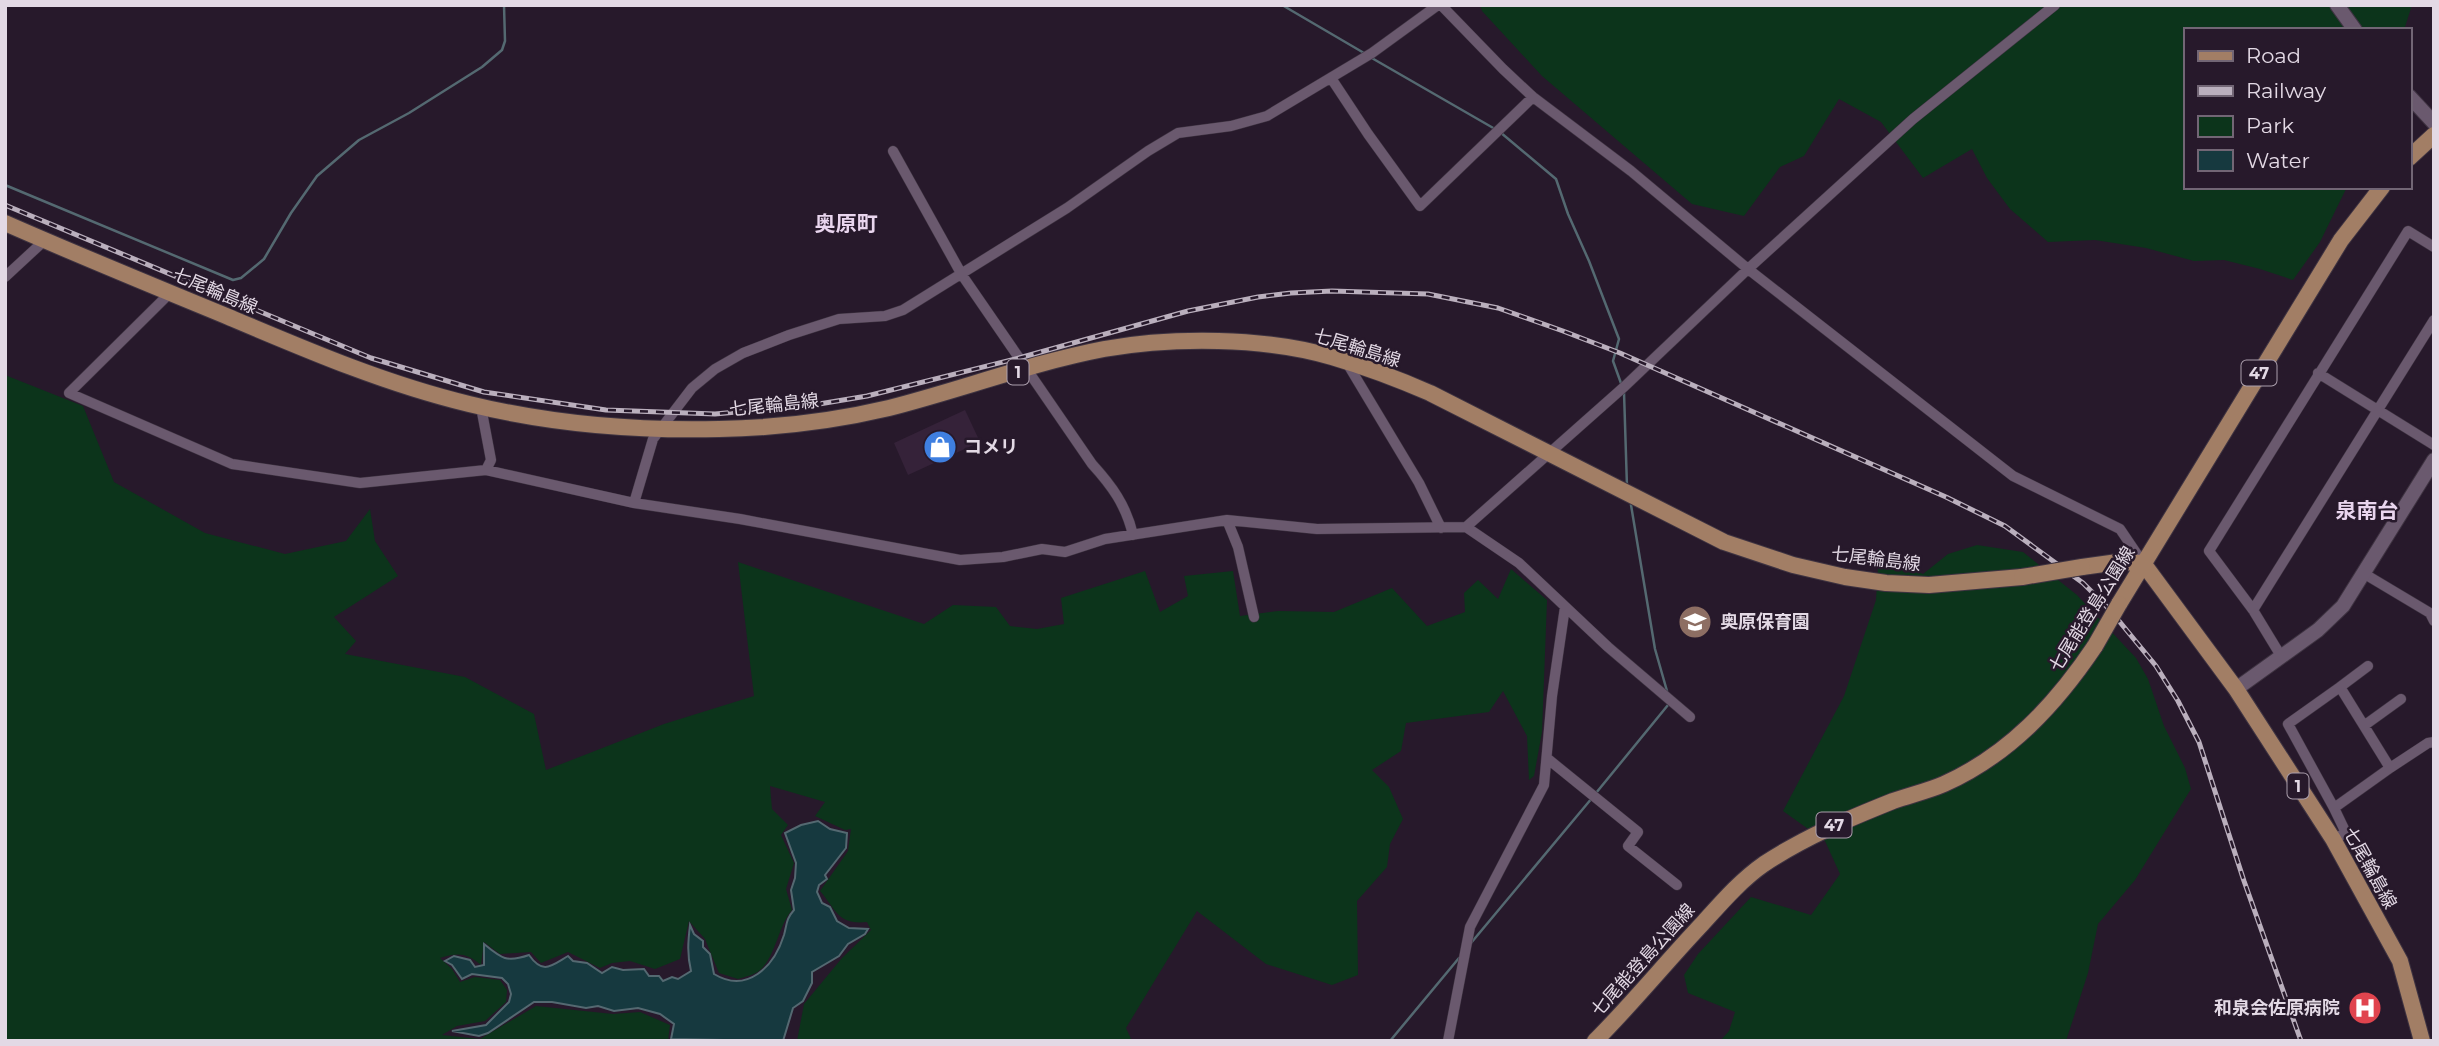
<svg xmlns="http://www.w3.org/2000/svg" width="2439" height="1046" font-family="Montserrat,'Noto Sans JP',sans-serif">
  <style>
    .built { fill: #352239 }
    .green { fill: #0c341b }
    .water { fill: #16393f; stroke: #546971; stroke-width: 2 }
    .lines { fill: none; stroke-linecap: round; stroke-linejoin: round }
    .stream { stroke: #546971; stroke-width: 2.5 }
    .street-casing { stroke: #3e3341; stroke-width: 11 }
    .secondary-casing { stroke: #3e3341; stroke-width: 16 }
    .primary-casing { stroke: #3e3341; stroke-width: 18 }
    .street { stroke: #6a596e; stroke-width: 10 }
    .secondary { stroke: #6a596e; stroke-width: 14 }
    .primary { stroke: #a27e65; stroke-width: 16 }
    .rail-casing { stroke: #baafbd; stroke-width: 5 }
    .rail { stroke: #27192b; stroke-width: 2.5; stroke-dasharray: 8; stroke-linecap: butt }
    .primary-bridge-casing { stroke: #3e3341; stroke-width: 18; stroke-linecap: butt }
    .primary-bridge { stroke: #a27e65; stroke-width: 16 }
    .labels { text-anchor: middle; stroke-width: 5; stroke-linejoin: round; paint-order: stroke }
    .shield { fill: #27192b; stroke: #ab9fad; stroke-width: 2 }
    .shield-label { font-size: 16px; font-weight: bold; fill: #e3d9e5 }
    .street-label { font-size: 18px; fill: #e3d9e5; stroke: #27192b }
    .poi-label { font-size: 18px; font-weight: bold; fill: #e3d9e5; stroke: #27192b; text-anchor: start }
    .quarter-label { font-size: 21px; font-weight: bold; fill: #e9d5ee; stroke: #27192b }
  </style>
  <rect width="100%" height="100%" fill="#27192b"/>
  <path class="built" d="M 965,410 L 980,442 L 908,475 L 894,443 Z"/>
  <path class="green" d="M 1480,5 L 2412,5 L 2404,30 L 2185,30 L 2185,187 L 2347,187 L 2320,242 L 2293,280 L 2260,269 L 2224,260 L 2194,261 L 2146,248 L 2095,240 L 2048,242 L 2010,209 L 1987,178 L 1972,149 L 1923,178 L 1881,122 L 1839,99 L 1804,156 L 1780,167 L 1744,216 L 1692,204 L 1542,76 L 1482,11 Z
    M 5,375 L 83,406 L 114,482 L 205,533 L 285,554 L 346,541 L 370,509 L 375,541 L 398,576 L 334,617 L 356,641 L 345,654 L 465,677 L 534,714 L 546,770 L 664,724 L 754,696 L 738,562 L 924,624 L 953,605 L 996,607 L 1010,626 L 1037,629 L 1064,624 L 1061,598 L 1145,571 L 1160,612 L 1188,596 L 1184,576 L 1233,571 L 1240,616 L 1278,611 L 1334,612 L 1392,588 L 1427,626 L 1465,612 L 1464,593 L 1478,580 L 1498,599 L 1511,569 L 1547,600 L 1542,732 L 1534,776 L 1529,780 L 1527,736 L 1503,691 L 1489,712 L 1406,723 L 1401,751 L 1372,770 L 1389,787 L 1403,819 L 1390,844 L 1387,867 L 1357,901 L 1358,975 L 1332,985 L 1266,964 L 1197,911 L 1126,1028 L 1132,1041 L 797,1041 L 804,1004 L 842,958 L 871,930 L 867,922 C 838,925 837,911 820,891 L 848,851 L 851,829 L 845,830 L 815,816 L 825,802 L 770,786 L 772,809 L 788,825 L 781,835 L 794,863 L 786,889 L 792,910 C 779,924 775,958 760,970 C 755,975 744,977 738,979 L 719,973 L 705,939 L 689,921 L 680,959 L 655,969 L 630,961 L 612,963 L 600,968 L 568,952 L 541,963 L 531,952 L 500,954 L 484,942 L 481,965 C 467,953 458,952 440,958 L 452,969 L 460,982 L 475,977 L 500,980 L 507,990 L 506,1002 L 485,1021 L 457,1026 L 442,1035 L 480,1039 L 536,1006 L 613,1014 L 640,1012 L 670,1025 L 668,1041 L 5,1041 Z
    M 1977,545 L 2023,552 L 2077,595 L 2136,658 L 2148,679 L 2164,726 L 2185,768 L 2191,789 L 2135,880 L 2098,924 L 2088,973 L 2066,1041 L 1720,1041 L 1729,1031 L 1735,1012 L 1688,993 L 1684,975 L 1698,954 L 1751,897 L 1811,915 L 1840,874 L 1825,841 L 1783,811 L 1844,696 L 1876,600 L 1879,553 L 1923,574 L 1948,554 Z"/>
  <path class="water" d="M 818,821 L 830,829 L 847,833 L 846,848 L 825,875 L 827,879 L 819,885 L 817,892 L 822,903 L 830,907 L 837,921 L 849,928 L 868,929 L 865,934 L 848,944 L 839,956 L 812,972 L 812,983 L 803,1001 L 793,1008 L 783,1041 L 671,1039 L 674,1024 L 660,1014 L 638,1008 L 614,1011 L 598,1006 L 586,1008 L 552,1002 L 534,1002 L 488,1033 L 479,1036 L 452,1031 L 486,1025 L 509,1002 L 511,994 L 508,984 L 502,978 L 472,974 L 462,979 L 452,965 L 445,961 L 454,956 L 470,960 L 475,967 L 484,965 L 484,944 C 501,958 506,963 529,955 C 543,975 551,966 568,956 L 573,961 L 587,963 L 602,973 L 612,967 L 623,970 L 644,969 L 649,976 L 659,976 L 663,981 L 672,977 L 678,979 L 691,971 C 687,954 688,942 690,925 L 694,934 L 703,941 L 703,947 L 710,954 L 714,974 C 747,994 774,967 784,935 C 787,924 786,919 794,910 L 791,890 L 795,878 L 796,863 L 785,833 L 801,825 Z"/>
  <g class="lines">
    <path class="stream" d="M 1282,5 L 1364,53
      M 1370,57 L 1495,129
      M 1500,132 L 1556,179 L 1568,214 L 1589,261 L 1619,339 L 1613,361 L 1622,386
      M 5,185 L 233,280 L 241,278 L 264,259 L 291,213 L 317,176 L 359,140 L 409,113 L 482,67 L 502,50 L 505,41 L 504,5
      M 1624,392 L 1627,487
      M 1631,505 L 1655,649 L 1667,691
      M 1596,793 L 1668,705
      M 1471,943 L 1592,798
      M 1390,1041 L 1459,958"/>
    <defs>
      <path id="street" d="M 1441,5 L 1503,69 L 1533,97 L 1631,171 L 1748,269 L 2013,476 L 2120,529 L 2143,563
        M 1331,78 L 1368,134 L 1420,206 L 1533,97
        M 893,151 L 962,275 L 1092,464 C 1112,486 1126,505 1133,535
        M 5,277 L 45,240
        M 170,293 L 69,393 L 232,464 L 360,483 L 486,470 L 634,503 L 740,519 L 960,560 L 1003,557 L 1042,549 L 1065,552 L 1105,539 L 1227,520 L 1317,529 L 1466,527 L 1519,563 L 1608,647 L 1690,717
        M 1347,363 L 1419,483 L 1441,528
        M 2318,373 L 2434,445
        M 481,407 L 491,460 L 486,470
        M 634,503 L 653,439 L 692,388 L 715,369 L 743,353 L 789,335 L 839,319 L 885,316 L 903,310 L 1067,208 L 1148,151 L 1178,133 L 1231,126 L 1267,116 L 1372,53 L 1438,5
        M 1227,520 L 1238,547 L 1254,617
        M 1466,527 L 1625,386 L 1748,269 L 1913,119 L 2055,5
        M 2363,573 L 2430,613 L 2434,621
        M 2253,610 L 2434,320
        M 2281,656 L 2253,610 L 2209,551 L 2408,231 L 2434,247
        M 2340,687 L 2368,666
        M 2365,725 L 2401,699
        M 1548,759 L 1638,832 L 1628,846 L 1677,885
        M 2390,768 L 2428,743 L 2434,742
        M 2333,839 L 2346,833 L 2334,808 L 2390,768 L 2340,687 L 2288,724 L 2334,808
        M 1448,1041 L 1470,927 L 1544,785 L 1552,696 L 1565,607"/>
      <path id="secondary" d="M 2337,5 L 2355,30
        M 2409,96 L 2434,123
        M 2236,689 L 2318,630 L 2343,606 L 2434,460"/>
      <path id="primary" d="M 2409,158 L 2434,135
        M 5,223 C 80,256 156,287 231,318 C 309,351 386,384 469,404 C 551,424 635,431 719,429 C 775,428 834,421 889,408 C 960,390 1031,363 1104,349 C 1172,337 1265,337 1332,357 C 1366,367 1398,379 1430,393 L 1724,542 L 1793,565 L 1845,577 L 1886,583 L 1929,585 L 2022,577
        M 2082,567 L 2118,562 L 2143,563 L 2236,689 L 2333,839 L 2400,961 L 2422,1041
        M 2119,604 L 2341,240 L 2382,187
        M 1595,1041 C 1633,1003 1666,962 1703,923 C 1722,902 1741,880 1764,864 C 1805,837 1848,819 1893,801 C 1910,795 1928,791 1944,784 C 2009,755 2056,704 2095,646"/>
    </defs>
    <use href="#street" class="street-casing"/>
    <use href="#secondary" class="secondary-casing"/>
    <use href="#primary" class="primary-casing"/>
    <use href="#street" class="street"/>
    <use href="#secondary" class="secondary"/>
    <use href="#primary" class="primary"/>
    <defs>
      <path id="rail" d="M 5,205 L 371,358 L 484,392 L 606,410 L 715,414 L 813,405 L 867,396 L 1019,358 L 1188,311 L 1258,297 L 1291,293 L 1332,291 L 1428,294 L 1498,308 L 1563,331 L 1620,353 L 1946,497 L 2005,526 L 2083,583 L 2110,610 L 2156,666 L 2178,701 L 2199,742 L 2244,881 L 2301,1041"/>
    </defs>
    <use href="#rail" class="rail-casing"/>
    <use href="#rail" class="rail"/>
    <defs>
      <path id="primary-bridge" d="M 2022,577 L 2082,567
        M 2095,646 L 2119,604"/>
    </defs>
    <use href="#primary-bridge" class="primary-bridge-casing"/>
    <use href="#primary-bridge" class="primary-bridge"/>
  </g>
  <defs>
    <symbol id="shop-disc" viewBox="-11 -11 22 22"><circle r="9.5" fill="#3f7fe0" stroke="#27192b"/><path d="M-5-2.5h2.3a2.7 3.5 0 0 1 5.4 0H5L5.5 6h-11ZM-1.5-2.5h3a1.5 2.3 0 0 0-3 0Z" fill="#fff"/></symbol>
    <symbol id="school-disc" viewBox="-11 -11 22 22"><circle r="9.5" fill="#8d6e63" stroke="#27192b"/><path d="M0-5L7-2L0 1L-7-2ZM-4 1L0 2.5L4 1V4Q0 6-4 4Z" fill="#fff"/></symbol>
    <symbol id="hospital-disc" viewBox="-11 -11 22 22"><circle r="9.5" fill="#e0444e" stroke="#27192b"/><path d="M-5-5h3v3.5h4V-5h3V5h-3V1.5h-4V5h-3Z" fill="#fff"/></symbol>
  </defs>
  <g fill-rule="evenodd">
    <use href="#shop-disc" x="921" y="428" width="38" height="38"/>
    <use href="#school-disc" x="1676" y="603" width="38" height="38"/>
    <use href="#hospital-disc" x="2346" y="989" width="38" height="38"/>
  </g>
  <g class="labels">
    <g class="shield">
      <rect x="1007.5" y="359.5" width="21" height="25" rx="5"/>
      <rect x="2241.5" y="360.5" width="35" height="25" rx="5"/>
      <rect x="2287.5" y="773.5" width="21" height="25" rx="5"/>
      <rect x="1816.5" y="812.5" width="35" height="25" rx="5"/>
    </g>
    <g class="shield-label">
      <text x="1018" y="378">1</text>
      <text x="2259" y="379">47</text>
      <text x="2298" y="792">1</text>
      <text x="1834" y="831">47</text>
    </g>
    <g class="street-label">
      <text transform="translate(215 291) rotate(23)" y="6">七尾輪島線</text>
      <text transform="translate(1357 348) rotate(17)" y="6">七尾輪島線</text>
      <text transform="translate(774 405) rotate(-6)" y="6">七尾輪島線</text>
      <text transform="translate(1876 559) rotate(7)" y="6">七尾輪島線</text>
      <text transform="translate(2092 609) rotate(-58)" y="6">七尾能登島公園線</text>
      <text transform="translate(2370 868) rotate(61)" y="6">七尾輪島線</text>
      <text transform="translate(1643 960) rotate(-48)" y="6">七尾能登島公園線</text>
    </g>
    <g class="poi-label">
      <text x="964" y="453">コメリ</text>
      <text x="1720" y="628">奥原保育園</text>
      <text x="2340" y="1014" text-anchor="end">和泉会佐原病院</text>
    </g>
    <g class="quarter-label">
      <text x="846" y="231">奥原町</text>
      <text x="2367" y="518">泉南台</text>
    </g>
  </g>
  <rect width="2439" height="1046" fill="none" stroke="#e3d9e5" stroke-width="14"/>
  <rect x="2184" y="28" width="228" height="161" fill="#27192b" stroke="#726675" stroke-width="2"/>
  <rect x="2198" y="51" width="35" height="10" fill="#a27e65" stroke="#726675" stroke-width="2"/>
  <text x="2246" y="63" font-size="21" fill="#e3d9e5">Road</text>
  <rect x="2198" y="86" width="35" height="10" fill="#baafbd" stroke="#726675" stroke-width="2"/>
  <text x="2246" y="98" font-size="21" fill="#e3d9e5">Railway</text>
  <rect x="2198" y="116" width="35" height="21" fill="#0c341b" stroke="#726675" stroke-width="2"/>
  <text x="2246" y="133" font-size="21" fill="#e3d9e5">Park</text>
  <rect x="2198" y="150" width="35" height="21" fill="#16393f" stroke="#726675" stroke-width="2"/>
  <text x="2246" y="168" font-size="21" fill="#e3d9e5">Water</text>
</svg>
